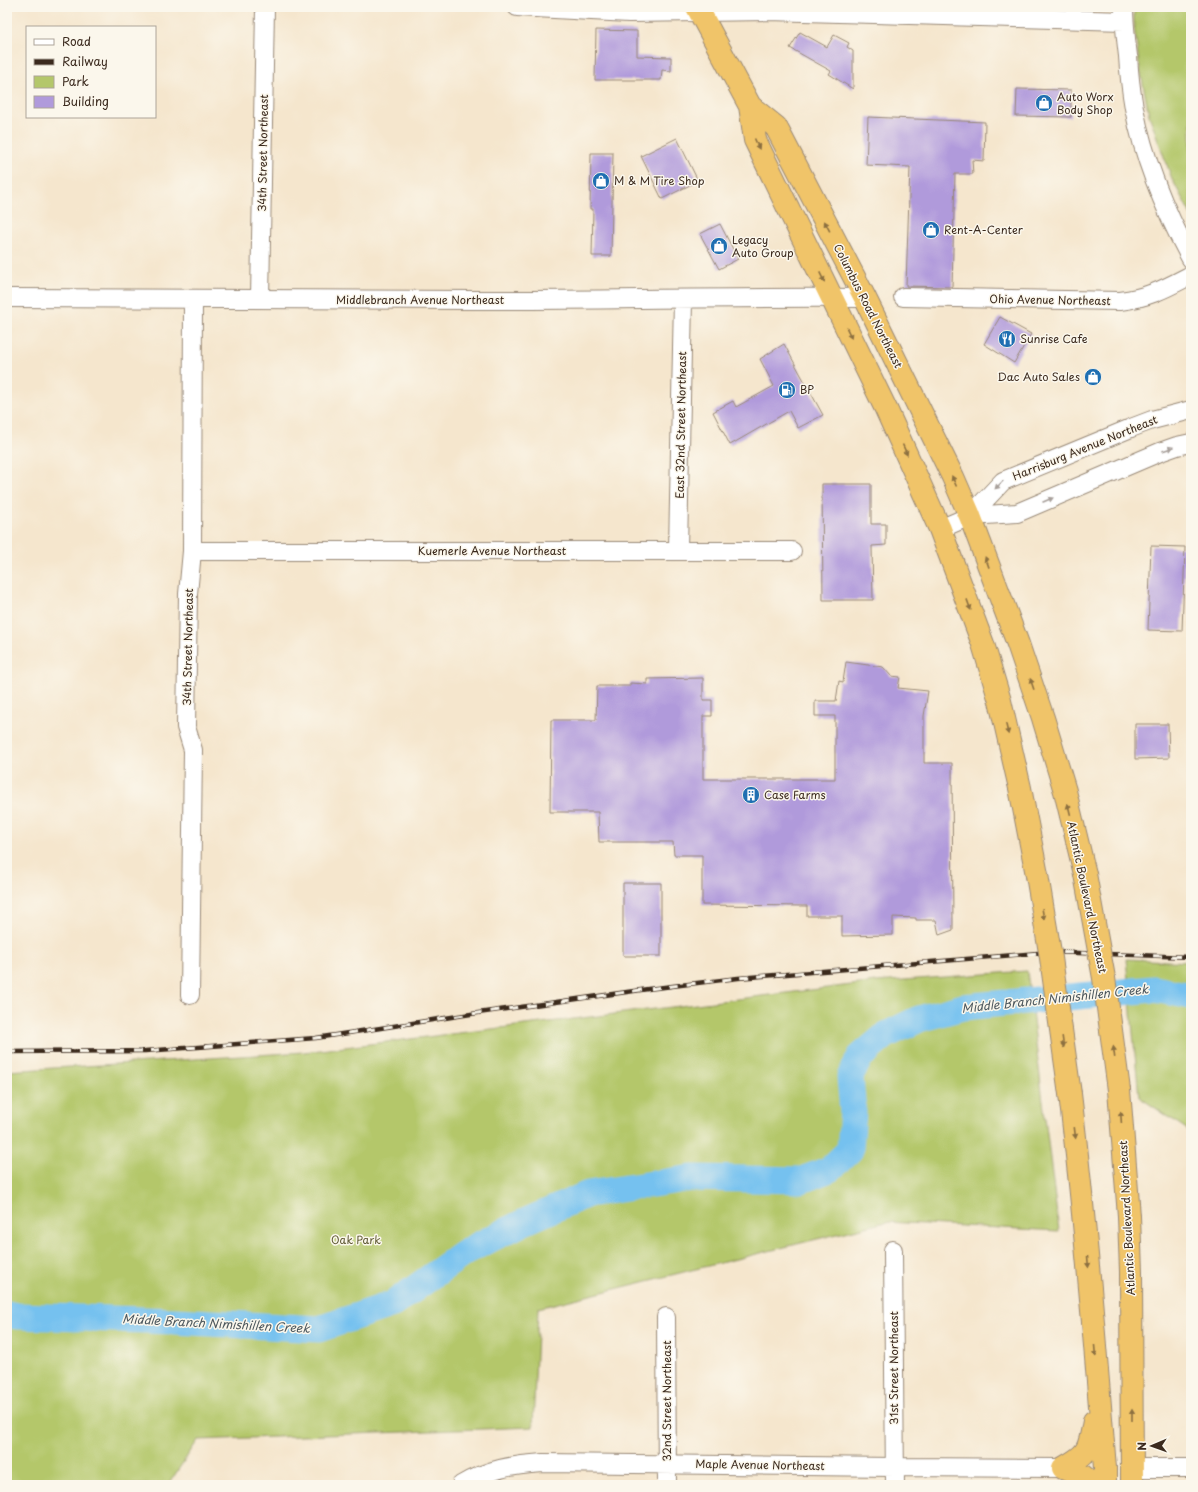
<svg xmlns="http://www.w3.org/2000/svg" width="1198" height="1492" font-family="'Playpen Sans',sans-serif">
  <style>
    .green { fill: #b4c76b; stroke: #787844 }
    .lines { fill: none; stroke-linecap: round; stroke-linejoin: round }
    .river { stroke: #74c1ef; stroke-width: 27 }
    .building { fill: #b09adb }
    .minor-casing { stroke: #988876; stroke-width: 20 }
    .highway-casing { stroke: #988876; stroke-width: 24 }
    .minor { stroke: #fff; stroke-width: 18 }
    .highway { stroke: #f0c469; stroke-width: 22 }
    .rail-casing { stroke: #3b2a1e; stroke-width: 4.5 }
    .rail { stroke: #fbf7ec; stroke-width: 3; stroke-dasharray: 9; stroke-linecap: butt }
    .highway-bridge-casing { stroke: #988876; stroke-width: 24; stroke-linecap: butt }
    .highway-bridge { stroke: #f0c469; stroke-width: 22 }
    .oneway { fill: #8c6f40 }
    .oneway2 { fill: #a79f9a }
    .labels { text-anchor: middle; stroke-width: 3; stroke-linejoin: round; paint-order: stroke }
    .poi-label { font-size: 11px; fill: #3b2a1e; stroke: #fbf7ec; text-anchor: start }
    .street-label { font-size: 11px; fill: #3b2a1e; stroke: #fbf7ec }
    .park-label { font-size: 11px; fill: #5f5935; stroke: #fbf7ec }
    .water-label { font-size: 12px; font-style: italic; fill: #4c575d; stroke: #fbf7ec }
  </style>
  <rect width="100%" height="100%" fill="#fbf7ec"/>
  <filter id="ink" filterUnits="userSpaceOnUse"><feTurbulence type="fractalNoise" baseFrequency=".025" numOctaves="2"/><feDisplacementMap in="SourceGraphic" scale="8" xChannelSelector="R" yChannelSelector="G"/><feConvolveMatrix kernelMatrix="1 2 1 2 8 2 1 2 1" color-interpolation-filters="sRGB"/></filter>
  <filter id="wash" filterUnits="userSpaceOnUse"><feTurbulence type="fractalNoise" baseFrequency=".012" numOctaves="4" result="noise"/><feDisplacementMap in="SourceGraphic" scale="16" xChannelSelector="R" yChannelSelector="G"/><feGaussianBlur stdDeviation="0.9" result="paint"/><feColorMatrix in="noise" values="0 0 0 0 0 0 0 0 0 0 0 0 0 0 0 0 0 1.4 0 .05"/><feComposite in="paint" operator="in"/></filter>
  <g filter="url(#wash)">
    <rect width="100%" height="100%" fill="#f5e6cd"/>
    <path class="green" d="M 1134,7 L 1191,7 L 1191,215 L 1172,179 L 1149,115 L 1140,69 L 1134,27 Z
      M 1126,959 L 1191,962 L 1191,1132 L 1139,1097 Z
      M 1027,971 L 1059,1231 L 886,1222 L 538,1308 L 533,1427 L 198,1440 L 168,1485 L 7,1485 L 7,1071 L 304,1052 L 876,982 Z"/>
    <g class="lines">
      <path class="river" d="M 7,1314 L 17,1316 L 175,1321 L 319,1329 L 393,1304 L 467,1251 L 522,1223 L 588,1194 L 692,1178 L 802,1180 L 830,1169 L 850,1150 L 853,1112 L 850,1077 L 860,1057 L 886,1035 L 919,1019 L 963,1007 L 1154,989 L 1191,996"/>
    </g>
    <g id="blocks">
      <path class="building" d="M 596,30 L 637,31 L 637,56 L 671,57 L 671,71 L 662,70 L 661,80 L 595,80 Z
        M 800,32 L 827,47 L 834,35 L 849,43 L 847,47 L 853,51 L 853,89 L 829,74 L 831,71 L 790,48 Z
        M 1017,89 L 1071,90 L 1071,117 L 1016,116 Z
        M 868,117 L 985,122 L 984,161 L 972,160 L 973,174 L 955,174 L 952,287 L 906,286 L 910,167 L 866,165 Z
        M 677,138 L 698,181 L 662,199 L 641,156 Z
        M 591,153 L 613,153 L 611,256 L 592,256 L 593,209 L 590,209 Z
        M 720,224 L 738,259 L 719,269 L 700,234 Z
        M 1000,317 L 1031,334 L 1014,363 L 984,344 Z
        M 784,344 L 823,415 L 798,428 L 789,411 L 730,445 L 713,412 L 733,401 L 736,407 L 774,386 L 760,359 Z
        M 822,484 L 871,484 L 871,524 L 886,524 L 886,545 L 872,546 L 873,600 L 823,600 Z
        M 1151,546 L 1185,547 L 1182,631 L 1148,630 Z
        M 846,662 L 883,667 L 891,676 L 900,677 L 898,688 L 928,691 L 924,716 L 924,763 L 952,763 L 953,930 L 939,935 L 936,920 L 916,920 L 916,918 L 893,917 L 893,935 L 842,936 L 842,916 L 807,916 L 807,906 L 702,905 L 702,855 L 674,855 L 673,842 L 599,842 L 598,812 L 550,812 L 551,720 L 596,720 L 597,686 L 630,686 L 630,683 L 647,684 L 647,679 L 703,678 L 703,700 L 712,700 L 712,716 L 703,716 L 703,779 L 835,779 L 835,716 L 815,716 L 815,701 L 836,701 L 839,681 L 843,682 Z
        M 1135,724 L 1168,724 L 1169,758 L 1135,759 Z
        M 623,883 L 661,883 L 661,956 L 623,956 Z"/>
    </g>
  </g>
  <g filter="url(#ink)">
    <use href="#blocks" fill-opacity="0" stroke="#988876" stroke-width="1"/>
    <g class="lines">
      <defs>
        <path id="minor" d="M 517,7 L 629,13 L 769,11 L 1124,21
          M 1124,7 C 1124,23 1126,40 1128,56 C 1129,73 1131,91 1134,108 C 1144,160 1166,213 1191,259
          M 903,297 L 1120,301 C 1148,298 1166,288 1191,275
          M 7,298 C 162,299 317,300 473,300 C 603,300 734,297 865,298
          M 260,299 L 265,7
          M 970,516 L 1003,481 L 1131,428 L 1152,420 L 1191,410
          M 940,529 L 970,516 L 1017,513 L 1160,452 L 1177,446 L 1191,443
          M 678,550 L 683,299
          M 192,551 L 792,551
          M 190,995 L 193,750 L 186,727 L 188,594 L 192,551 L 193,299
          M 893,1250 L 895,1485
          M 666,1317 L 667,1485
          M 1132,1468 L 1191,1468
          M 461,1485 C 488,1469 513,1465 543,1463 L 895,1467 L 1063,1468"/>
        <path id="highway" d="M 697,7 L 750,106 L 755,140 L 886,409 L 940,529 L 983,644 L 1000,701 L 1020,788 L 1037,875
          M 750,106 L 776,127 L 865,298 L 953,477 L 970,516 L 1018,644 L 1043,718 L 1065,791 L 1085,874
          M 1119,1090 L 1129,1216 L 1131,1272 L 1132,1485
          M 1070,1094 C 1085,1219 1095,1343 1105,1468 L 1105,1485
          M 1063,1468 C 1090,1453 1089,1449 1094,1421
          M 1063,1468 L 1083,1476 L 1094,1485"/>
      </defs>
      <use href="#minor" class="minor-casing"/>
      <use href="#highway" class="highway-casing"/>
      <use href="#minor" class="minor"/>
      <use href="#highway" class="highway"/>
      <defs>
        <path id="rail" d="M 7,1052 L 145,1051 L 316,1038 L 471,1014 L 648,989 L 738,978 L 1050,952 L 1191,957"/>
      </defs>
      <use href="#rail" class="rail-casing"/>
      <use href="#rail" class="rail"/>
      <defs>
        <path id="highway-bridge" d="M 1085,874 L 1104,978 L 1119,1090
          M 1037,875 L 1051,958 L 1070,1094"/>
      </defs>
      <use href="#highway-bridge" class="highway-bridge-casing"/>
      <use href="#highway-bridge" class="highway-bridge"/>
    </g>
    <defs><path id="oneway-solid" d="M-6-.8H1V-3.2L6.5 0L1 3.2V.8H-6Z"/></defs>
    <g class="oneway">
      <use href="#oneway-solid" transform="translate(757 144) rotate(66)"/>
      <use href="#oneway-solid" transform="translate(827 226) rotate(-118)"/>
      <use href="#oneway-solid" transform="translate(822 277) rotate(64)"/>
      <use href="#oneway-solid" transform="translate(849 333) rotate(65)"/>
      <use href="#oneway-solid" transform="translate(905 450) rotate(66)"/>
      <use href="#oneway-solid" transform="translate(954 481) rotate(-114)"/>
      <use href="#oneway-solid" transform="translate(987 562) rotate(-110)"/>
      <use href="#oneway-solid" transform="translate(969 605) rotate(70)"/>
      <use href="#oneway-solid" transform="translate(1032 684) rotate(-109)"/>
      <use href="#oneway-solid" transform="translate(1007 729) rotate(77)"/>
      <use href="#oneway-solid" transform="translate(1069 809) rotate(-104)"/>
      <use href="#oneway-solid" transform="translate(1043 914) rotate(81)"/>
      <use href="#oneway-solid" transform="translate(1063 1042) rotate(82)"/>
      <use href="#oneway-solid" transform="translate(1114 1052) rotate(-97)"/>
      <use href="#oneway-solid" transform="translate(1121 1117) rotate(-94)"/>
      <use href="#oneway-solid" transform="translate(1075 1133) rotate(83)"/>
      <use href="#oneway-solid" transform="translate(1088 1262) rotate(85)"/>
      <use href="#oneway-solid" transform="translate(1095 1351) rotate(85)"/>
      <use href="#oneway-solid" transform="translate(1132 1415) rotate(-90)"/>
    </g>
    <g class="oneway2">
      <use href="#oneway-solid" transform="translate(1168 449) rotate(-20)"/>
      <use href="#oneway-solid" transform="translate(999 485) rotate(135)"/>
      <use href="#oneway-solid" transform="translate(1048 500) rotate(-23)"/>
    </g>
  </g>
  <defs>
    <symbol id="shop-disc" viewBox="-11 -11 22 22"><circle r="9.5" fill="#1f6fb2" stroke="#fbf7ec"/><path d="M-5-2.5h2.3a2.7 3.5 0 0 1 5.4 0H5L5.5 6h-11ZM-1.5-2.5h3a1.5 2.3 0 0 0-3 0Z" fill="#fff"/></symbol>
    <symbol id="restaurant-disc" viewBox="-11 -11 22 22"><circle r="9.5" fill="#1f6fb2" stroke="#fbf7ec"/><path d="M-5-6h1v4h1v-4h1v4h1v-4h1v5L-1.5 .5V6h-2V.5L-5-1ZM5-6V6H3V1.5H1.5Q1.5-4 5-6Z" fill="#fff"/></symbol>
    <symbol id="fuel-disc" viewBox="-11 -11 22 22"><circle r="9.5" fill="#1f6fb2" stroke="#fbf7ec"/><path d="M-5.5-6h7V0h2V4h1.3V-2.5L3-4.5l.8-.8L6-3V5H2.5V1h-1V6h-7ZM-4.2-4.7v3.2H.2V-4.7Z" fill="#fff"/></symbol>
    <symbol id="building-disc" viewBox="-11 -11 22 22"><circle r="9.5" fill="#1f6fb2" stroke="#fbf7ec"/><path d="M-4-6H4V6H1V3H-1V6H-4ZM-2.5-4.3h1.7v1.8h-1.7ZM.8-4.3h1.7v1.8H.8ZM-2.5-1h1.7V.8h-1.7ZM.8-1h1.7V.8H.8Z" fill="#fff"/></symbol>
  </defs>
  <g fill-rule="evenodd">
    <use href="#shop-disc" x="1034" y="93" width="20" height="20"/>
    <use href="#shop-disc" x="591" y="171" width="20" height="20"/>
    <use href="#shop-disc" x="921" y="220" width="20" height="20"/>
    <use href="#shop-disc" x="709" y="236" width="20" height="20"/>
    <use href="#restaurant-disc" x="997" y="329" width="20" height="20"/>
    <use href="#shop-disc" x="1083" y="367" width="20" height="20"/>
    <use href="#fuel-disc" x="777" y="380" width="20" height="20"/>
    <use href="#building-disc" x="741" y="785" width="20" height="20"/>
  </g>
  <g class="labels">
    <g class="poi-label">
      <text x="1057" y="101">Auto Worx<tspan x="1057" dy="13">Body Shop</tspan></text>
      <text x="614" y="185">M &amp; M Tire Shop</text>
      <text x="944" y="234">Rent-A-Center</text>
      <text x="732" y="244">Legacy<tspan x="732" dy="13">Auto Group</tspan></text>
      <text x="1020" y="343">Sunrise Cafe</text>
      <text x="1080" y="381" text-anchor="end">Dac Auto Sales</text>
      <text x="800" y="394">BP</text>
      <text x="764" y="799">Case Farms</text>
    </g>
    <g class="street-label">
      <text transform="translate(263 153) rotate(-89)" y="4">34th Street Northeast</text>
      <text x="420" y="304">Middlebranch Avenue Northeast</text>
      <text transform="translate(1050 300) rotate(1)" y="4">Ohio Avenue Northeast</text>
      <text transform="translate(868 306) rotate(63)" y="4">Columbus Road Northeast</text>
      <text transform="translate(681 425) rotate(-89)" y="4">East 32nd Street Northeast</text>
      <text transform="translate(1085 448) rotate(-22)" y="4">Harrisburg Avenue Northeast</text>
      <text x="492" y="555">Kuemerle Avenue Northeast</text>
      <text transform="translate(188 647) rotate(-89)" y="4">34th Street Northeast</text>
      <text transform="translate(1087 897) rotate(78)" y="4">Atlantic Boulevard Northeast</text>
      <text transform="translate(1127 1218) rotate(-93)" y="4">Atlantic Boulevard Northeast</text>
      <text transform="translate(894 1368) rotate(-90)" y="4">31st Street Northeast</text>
      <text transform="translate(667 1401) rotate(-90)" y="4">32nd Street Northeast</text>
      <text transform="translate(760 1465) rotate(1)" y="4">Maple Avenue Northeast</text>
    </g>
    <g class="park-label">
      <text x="356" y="1244">Oak Park</text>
    </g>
    <g class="water-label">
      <text transform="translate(1055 999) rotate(-6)" y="4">Middle Branch Nimishillen Creek</text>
      <text transform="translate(216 1324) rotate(3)" y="4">Middle Branch Nimishillen Creek</text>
    </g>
  </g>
  <rect width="1198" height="1492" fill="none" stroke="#fbf7ec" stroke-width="24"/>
  <rect x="26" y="26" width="130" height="92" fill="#fbf7ec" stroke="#aea59a"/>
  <rect x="34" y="39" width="20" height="6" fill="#ffffff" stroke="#aea59a"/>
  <text x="62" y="46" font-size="12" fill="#3b2a1e">Road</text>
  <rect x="34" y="59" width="20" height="6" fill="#3b2a1e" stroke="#aea59a"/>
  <text x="62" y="66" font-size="12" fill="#3b2a1e">Railway</text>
  <rect x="34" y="76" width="20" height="12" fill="#b4c76b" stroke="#aea59a"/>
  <text x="62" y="86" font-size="12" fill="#3b2a1e">Park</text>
  <rect x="34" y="96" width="20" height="12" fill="#b09adb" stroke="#aea59a"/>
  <text x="62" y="106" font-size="12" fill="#3b2a1e">Building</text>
  <g transform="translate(1152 1446) rotate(268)" stroke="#fbf7ec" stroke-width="3" paint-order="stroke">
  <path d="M0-3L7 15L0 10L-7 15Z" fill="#3b2a1e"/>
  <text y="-6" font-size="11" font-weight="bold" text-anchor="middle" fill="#3b2a1e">N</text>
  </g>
</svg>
